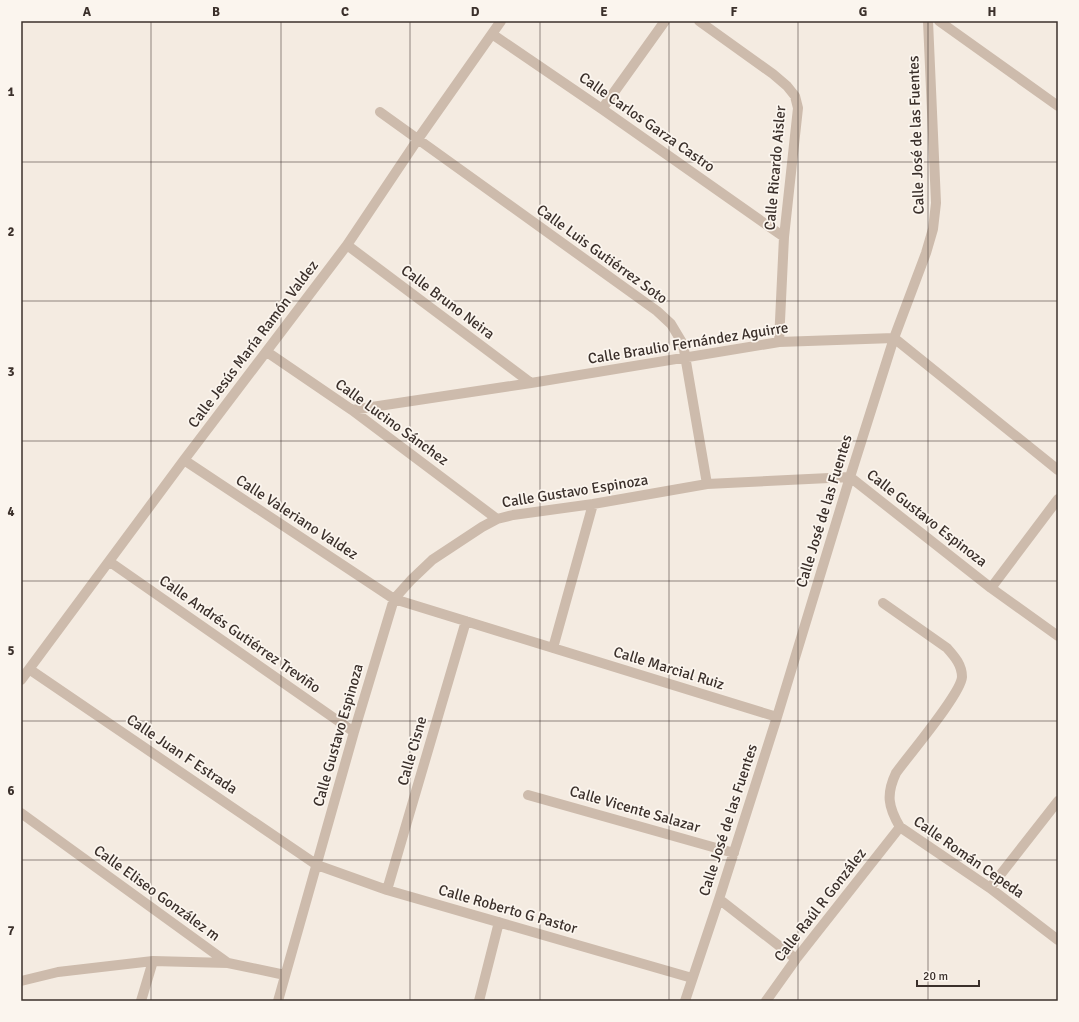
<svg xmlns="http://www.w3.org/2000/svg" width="1079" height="1022" font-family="Signika,sans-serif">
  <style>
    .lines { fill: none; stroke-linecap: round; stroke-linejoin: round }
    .street { stroke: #cdbbac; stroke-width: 10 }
    .grid { fill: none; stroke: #3b302b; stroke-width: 1; stroke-opacity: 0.55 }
    .labels { text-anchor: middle; stroke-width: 3.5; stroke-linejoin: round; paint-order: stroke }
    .street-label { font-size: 15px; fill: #3b302b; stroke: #fbf5ee }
    .neatline { fill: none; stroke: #3b302b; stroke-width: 1.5 }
    .grid-label { font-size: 13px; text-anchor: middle; font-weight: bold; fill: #3b302b }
  </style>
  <rect width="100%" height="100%" fill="#f4ebe1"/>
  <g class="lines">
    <path class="street" d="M 699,21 L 773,74 L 787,86 L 795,96 L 798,108 L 784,237 L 779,342
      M 939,21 L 1058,106
      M 492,34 L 602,109 L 784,237
      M 602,109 L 665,21
      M 380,112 L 657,311 L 671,324 L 683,344 L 707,484
      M 347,245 L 531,383
      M 267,352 L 352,410 L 497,519
      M 352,410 L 531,383 L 779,342 L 894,338 L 1058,470
      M 184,460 L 394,599 L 777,717
      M 110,562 L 354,732
      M 991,588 L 1058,499
      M 883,603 L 947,648 C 955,657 962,665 962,677 C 961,694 908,756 896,773 C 886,794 888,807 900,827 L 990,888 L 1058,940
      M 553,648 L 593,504
      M 29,669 L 317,865 L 387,890 L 692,978
      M 21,680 L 184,460 L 347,245 L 418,139 L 501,21
      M 528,795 L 734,853
      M 21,813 L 228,963 L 285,975
      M 990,888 L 1058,801
      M 387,890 L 466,621
      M 719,899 L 796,959
      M 21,981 L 58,972 L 153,961 L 228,963
      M 141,1001 L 153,961
      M 278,1001 L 354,732 L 394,599 L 412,579 L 432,560 L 482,527 L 497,519 L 513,515 L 593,504 L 707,484 L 850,477 L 991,588 L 1058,636
      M 479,1001 L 499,922
      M 685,1001 L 719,899 L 777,717 L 850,477 L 894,338 L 926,253 L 933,229 L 936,203 L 928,21
      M 766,1001 L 796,959 L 900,827"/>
  </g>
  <path class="grid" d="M 151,21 L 151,1001M 281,21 L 281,1001M 410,21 L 410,1001M 540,21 L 540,1001M 669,21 L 669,1001M 798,21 L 798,1001M 928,21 L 928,1001M 21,162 L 1058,162M 21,301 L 1058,301M 21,441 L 1058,441M 21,581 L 1058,581M 21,721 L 1058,721M 21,860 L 1058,860"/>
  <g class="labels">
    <g class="street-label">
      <text transform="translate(647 122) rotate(35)" y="5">Calle Carlos Garza Castro</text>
      <text transform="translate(916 135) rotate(-92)" y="5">Calle José de las Fuentes</text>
      <text transform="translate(775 168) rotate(-85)" y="5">Calle Ricardo Aisler</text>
      <text transform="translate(602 254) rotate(36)" y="5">Calle Luis Gutiérrez Soto</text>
      <text transform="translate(448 302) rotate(37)" y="5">Calle Bruno Neira</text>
      <text transform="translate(688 343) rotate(-9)" y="5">Calle Braulio Fernández Aguirre</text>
      <text transform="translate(253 344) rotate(-53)" y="5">Calle Jesús María Ramón Valdez</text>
      <text transform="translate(392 422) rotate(36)" y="5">Calle Lucino Sánchez</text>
      <text transform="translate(575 491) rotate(-9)" y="5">Calle Gustavo Espinoza</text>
      <text transform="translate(824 511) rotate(-73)" y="5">Calle José de las Fuentes</text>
      <text transform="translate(297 517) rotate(33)" y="5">Calle Valeriano Valdez</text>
      <text transform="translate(927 518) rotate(38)" y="5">Calle Gustavo Espinoza</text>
      <text transform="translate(240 634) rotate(35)" y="5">Calle Andrés Gutiérrez Treviño</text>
      <text transform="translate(669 668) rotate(17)" y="5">Calle Marcial Ruiz</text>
      <text transform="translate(338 735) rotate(-74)" y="5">Calle Gustavo Espinoza</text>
      <text transform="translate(412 751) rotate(-74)" y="5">Calle Cisne</text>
      <text transform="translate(182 754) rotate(34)" y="5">Calle Juan F Estrada</text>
      <text transform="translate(635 809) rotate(16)" y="5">Calle Vicente Salazar</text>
      <text transform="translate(728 820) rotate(-72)" y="5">Calle José de las Fuentes</text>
      <text transform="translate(969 857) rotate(35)" y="5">Calle Román Cepeda</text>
      <text transform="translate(157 893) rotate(36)" y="5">Calle Eliseo González m</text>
      <text transform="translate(820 905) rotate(-52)" y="5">Calle Raúl R González</text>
      <text transform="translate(508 909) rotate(16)" y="5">Calle Roberto G Pastor</text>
    </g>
  </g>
  <rect width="1079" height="1022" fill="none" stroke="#fbf5ee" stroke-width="44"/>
  <path d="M917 980v6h62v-6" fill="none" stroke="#3b302b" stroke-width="2"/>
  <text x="923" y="980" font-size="12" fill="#3b302b" stroke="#fbf5ee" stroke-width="3" paint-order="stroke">20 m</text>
  <rect x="22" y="22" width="1035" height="978" class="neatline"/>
  <g class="grid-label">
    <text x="87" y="16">A</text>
    <text x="216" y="16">B</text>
    <text x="345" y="16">C</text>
    <text x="475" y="16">D</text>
    <text x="604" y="16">E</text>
    <text x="734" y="16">F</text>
    <text x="863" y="16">G</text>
    <text x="992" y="16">H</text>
    <text x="11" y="96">1</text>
    <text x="11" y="236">2</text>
    <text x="11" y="376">3</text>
    <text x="11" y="516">4</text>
    <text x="11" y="655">5</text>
    <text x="11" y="795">6</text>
    <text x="11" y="935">7</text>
  </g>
</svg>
